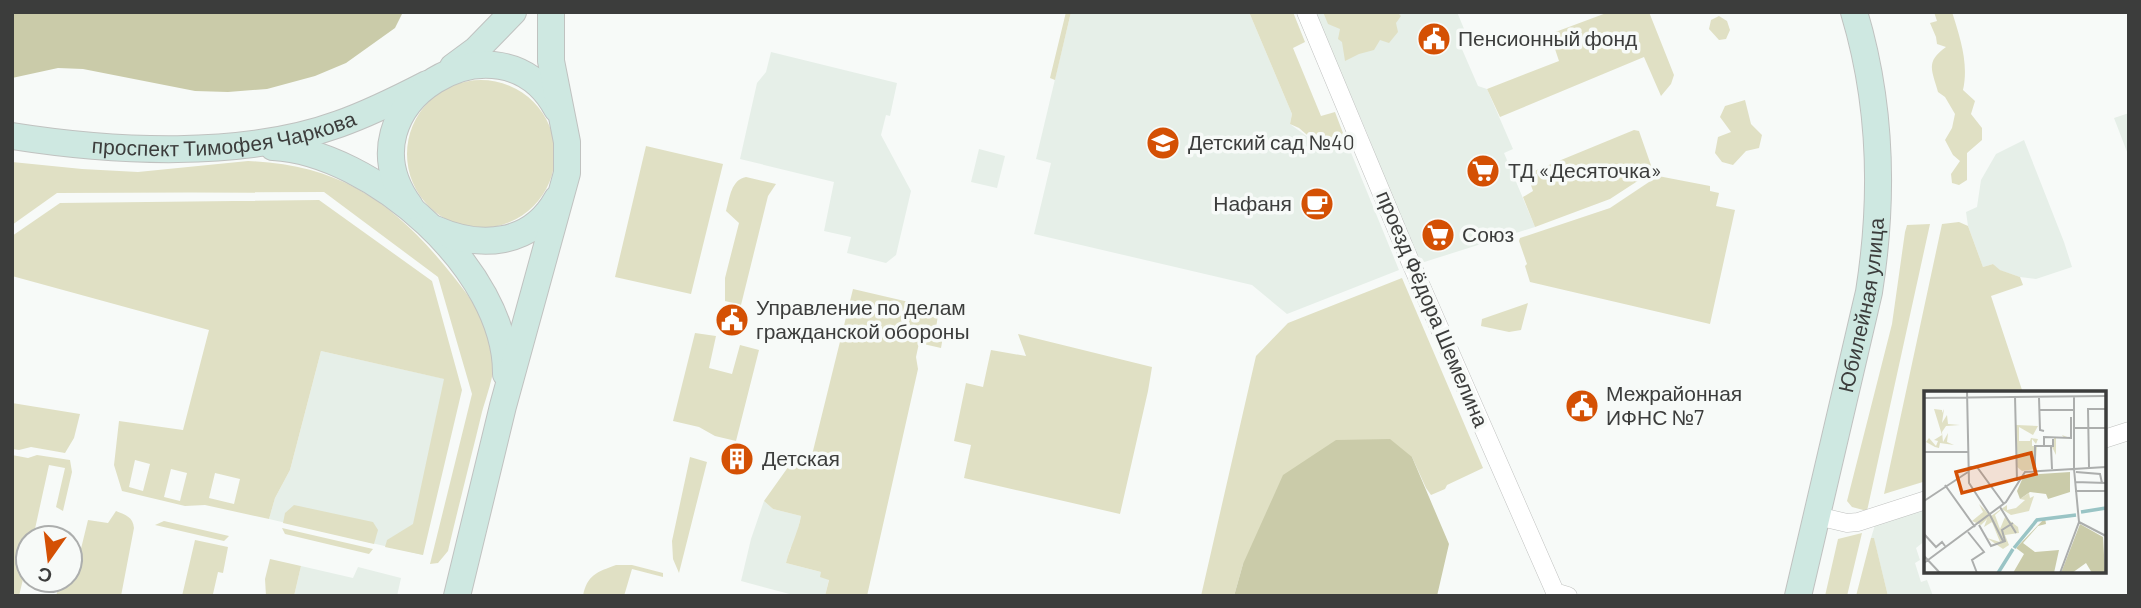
<svg xmlns="http://www.w3.org/2000/svg" width="2141" height="608" font-family="Barlow,sans-serif">
  <style>
    .built { fill: #e6efe8 }
    .green { fill: #e0e0c4; fill-rule: evenodd }
    .forest { fill: #cacba9 }
    .lines { fill: none; stroke-linecap: round; stroke-linejoin: round }
    .street-casing { stroke: #c0c2c0; stroke-width: 19 }
    .secondary-casing { stroke: #c0c2c0; stroke-width: 28 }
    .street { stroke: #fff; stroke-width: 18 }
    .secondary { stroke: #cee8e1; stroke-width: 26 }
    .labels { text-anchor: middle; stroke-width: 7; stroke-linejoin: round; paint-order: stroke }
    .poi-label { font-size: 21px; fill: #3c3d3c; stroke: #f7faf8; text-anchor: start }
    .street-label { font-size: 21px; fill: #3c3d3c; stroke: #f7faf8 }
    .inset-river { fill: none; stroke: #99c4c5; stroke-width: 3.5 }
    .inset-road { fill: none; stroke: #acaead; stroke-width: 2 }
    .view { fill: #d45004; fill-opacity: 0.15; stroke: #d45004; stroke-width: 3.5 }
    .inset-edge { fill: none; stroke: #3c3d3c; stroke-width: 3.5 }
  </style>
  <rect width="100%" height="100%" fill="#f7faf8"/>
  <path class="built" d="M 1071,12 L 1249,12 L 1292,114 L 1290,124 L 1320,146 L 1343,133 L 1399,270 L 1287,314 L 1252,285 L 1034,234 L 1051,163 L 1036,159 Z
    M 1315,12 L 1457,12 L 1467,36 L 1458,40 L 1478,86 L 1487,89 L 1513,149 L 1504,153 L 1535,227 L 1418,264 L 1367,133 Z
    M 771,52 L 897,83 L 890,116 L 886,115 L 881,135 L 911,191 L 896,255 L 886,263 L 847,253 L 851,237 L 824,231 L 834,182 L 740,159 L 757,83 L 766,72 Z
    M 2129,113 L 2129,157 L 2114,118 Z
    M 2024,140 L 2064,242 L 2072,267 L 2036,279 L 2020,277 L 1999,270 L 1993,264 L 1983,267 L 1968,226 L 1966,212 L 1977,207 L 1981,180 L 1996,154 Z
    M 979,149 L 1005,156 L 997,188 L 971,182 Z
    M 321,351 L 445,379 L 423,555 L 269,519 L 275,498 L 290,470 Z
    M 764,501 L 773,509 L 801,516 L 796,538 L 790,549 L 786,563 L 821,572 L 829,579 L 825,596 L 797,596 L 741,581 L 751,539 Z
    M 1926,508 L 1926,540 L 1916,548 L 1920,560 L 1915,563 L 1921,582 L 1927,580 L 1933,596 L 1888,596 L 1874,539 L 1871,538 L 1875,525 Z
    M 301,566 L 353,578 L 358,567 L 401,578 L 397,596 L 294,596 Z"/>
  <path class="green" d="M 1066,12 L 1071,12 L 1055,80 L 1050,78 Z
    M 1249,12 L 1293,12 L 1305,42 L 1293,48 L 1321,116 L 1335,112 L 1343,133 L 1320,146 L 1299,128 L 1290,124 L 1292,114 Z
    M 1323,12 L 1397,12 L 1401,16 L 1396,23 L 1398,32 L 1389,43 L 1380,40 L 1374,50 L 1359,54 L 1345,61 L 1342,42 L 1338,39 L 1340,29 L 1328,24 Z
    M 1609,12 L 1649,12 L 1674,75 L 1671,84 L 1661,96 L 1644,57 L 1500,117 L 1487,89 L 1559,61 L 1550,34 Z
    M 1934,12 L 1952,12 C 1960,37 1969,64 1963,90 L 1975,101 L 1971,114 L 1982,128 L 1982,140 L 1967,153 L 1967,180 L 1959,185 L 1952,183 L 1951,174 L 1960,161 L 1953,155 L 1945,140 L 1952,128 L 1955,114 L 1945,97 L 1938,92 C 1932,70 1925,62 1946,47 L 1937,44 L 1936,37 L 1930,23 L 1937,21 Z
    M 1719,16 L 1727,21 L 1730,30 L 1726,39 L 1719,40 L 1709,29 L 1711,20 Z
    M407 154a74 74 0 1 1 148 0a74 74 0 1 1-148 0Z
    M 1745,100 L 1751,124 L 1762,135 L 1759,148 L 1746,151 L 1733,165 L 1722,162 L 1715,153 L 1718,137 L 1731,132 L 1720,117 L 1725,106 Z
    M 1634,130 L 1639,131 L 1653,171 L 1610,199 L 1535,227 L 1523,197 L 1533,191 L 1527,174 Z
    M 646,146 L 723,164 L 691,294 L 615,277 Z
    M 248,161 C 342,165 395,203 453,276 C 473,301 492,327 494,360 C 495,373 486,398 482,412 C 471,458 459,504 448,551 L 438,563 L 430,564 L 472,394 L 438,277 L 324,192 L 57,193 L 12,225 L 12,162 L 82,169 L 138,172 Z
    M 1658,176 L 1710,186 L 1710,191 L 1719,193 L 1716,206 L 1735,210 L 1710,324 L 1530,282 L 1525,266 L 1527,264 L 1519,241 L 1520,238 L 1610,208 Z
    M 746,177 L 776,184 L 768,196 L 741,305 L 725,301 L 725,278 L 739,223 L 726,211 C 730,197 731,180 746,177 Z
    M 319,200 L 432,281 L 462,390 L 423,555 L 385,547 L 387,540 L 413,524 L 444,379 L 321,351 L 290,470 L 275,498 L 269,519 L 205,505 L 185,506 L 122,491 L 114,465 L 119,421 L 183,430 L 209,330 L 12,276 L 12,236 L 60,203 ZM 135,460 L 150,464 L 143,491 L 129,487 ZM 171,469 L 187,473 L 180,501 L 164,497 ZM 215,473 L 240,479 L 234,504 L 209,498 Z
    M 1959,222 L 1968,226 L 1983,267 L 1993,264 L 2000,270 L 2020,277 L 2023,285 L 1991,296 L 2023,393 L 1926,393 L 1926,481 L 1884,494 L 1942,224 Z
    M 1930,224 L 1867,511 L 1852,507 L 1847,501 L 1892,324 L 1905,232 L 1907,225 Z
    M 1402,278 L 1483,468 L 1447,485 L 1445,489 L 1431,495 L 1426,488 L 1412,457 L 1243,564 L 1234,596 L 1201,596 L 1256,356 L 1288,323 Z
    M 853,289 L 939,309 L 936,328 L 944,331 L 941,348 L 919,343 L 916,357 L 918,369 L 867,596 L 825,596 L 829,580 L 820,577 L 821,572 L 786,563 C 790,547 798,533 801,516 L 773,509 L 764,501 L 791,463 L 809,467 Z
    M 1528,303 L 1521,330 L 1509,332 L 1481,326 L 1482,319 Z
    M 695,333 L 716,336 L 709,368 L 732,374 L 740,345 L 759,350 L 736,441 L 715,436 L 699,427 L 673,421 Z
    M 1018,334 L 1152,367 L 1148,391 L 1120,514 L 964,478 L 971,445 L 954,441 L 966,383 L 983,387 L 991,350 L 1026,356 Z
    M 12,403 L 80,414 L 74,438 L 65,453 L 31,447 L 19,450 L 12,449 Z
    M 12,455 L 28,458 L 37,455 L 70,460 L 72,472 L 63,511 L 56,507 L 65,468 L 49,465 L 33,538 L 28,538 L 28,558 L 19,596 L 12,596 Z
    M 690,457 L 707,462 L 679,573 L 673,559 L 672,541 Z
    M 294,505 L 373,522 L 378,530 L 374,544 L 283,523 L 285,513 Z
    M 116,511 C 126,515 133,517 134,528 L 121,596 L 56,596 L 58,589 L 61,589 L 62,580 L 70,580 L 70,560 L 79,557 L 88,520 L 108,523 Z
    M 164,521 L 229,536 L 224,541 L 155,525 Z
    M 282,528 L 373,549 L 369,554 L 285,534 Z
    M 1862,533 L 1847,596 L 1825,596 L 1838,539 Z
    M 1871,538 L 1874,538 L 1888,596 L 1856,596 Z
    M 195,540 L 228,547 L 223,573 L 218,572 L 213,594 L 219,596 L 182,596 Z
    M 270,559 L 301,566 L 294,596 L 266,596 L 265,579 Z
    M 616,565 L 632,565 L 663,573 L 663,577 L 632,569 L 624,596 L 583,596 C 587,575 597,572 616,565 Z"/>
  <path class="forest" d="M 12,12 L 403,12 L 395,28 L 346,63 L 315,76 L 267,89 L 228,92 L 195,91 L 83,69 L 58,68 L 12,78 Z
    M 1390,439 L 1412,457 L 1449,544 L 1437,596 L 1234,596 L 1243,564 L 1283,475 L 1336,440 Z"/>
  <g class="lines">
    <defs>
      <path id="street" d="M 1306,12 L 1407,254 L 1555,592 L 1568,596
        M 2104,439 L 2129,431
        M 1817,516 L 1847,523 L 1858,522 L 1926,500"/>
      <g id="secondary">
        <path d="M 453,67 L 476,50 L 513,12"/>
        <path id="s1" d="M 12,136 C 113,152 243,159 339,124 C 370,113 398,99 427,84"/>
        <path d="M 273,147 C 372,152 507,270 506,374"/>
        <path d="M 410,206 C 335,104 502,5 557,109"/>
        <path d="M 435,229 C 480,249 531,246 557,199"/>
        <path d="M 457,596 L 503,406 L 567,173 L 567,142 L 551,61 L 551,12"/>
        <path id="s2" d="M 1798,596 L 1869,292 C 1884,197 1882,105 1854,12"/>
      </g>
    </defs>
    <use href="#street" class="street-casing"/>
    <use href="#secondary" class="secondary-casing"/>
    <use href="#street" class="street"/>
    <use href="#secondary" class="secondary"/>
  </g>
  <defs>
    <symbol id="civic-disc" viewBox="-11 -11 22 22"><circle r="9.5" fill="#d45004" stroke="#f7faf8"/><path d="M-.6-6.5H3V-4.5H.6V-3L4-1V1h2V6H-6V1h2V-1L-.6-3ZM-1.2 2.5V6h2.4V2.5Z" fill="#fff"/></symbol>
    <symbol id="school-disc" viewBox="-11 -11 22 22"><circle r="9.5" fill="#d45004" stroke="#f7faf8"/><path d="M0-5L7-2L0 1L-7-2ZM-4 1L0 2.5L4 1V4Q0 6-4 4Z" fill="#fff"/></symbol>
    <symbol id="supermarket-disc" viewBox="-11 -11 22 22"><circle r="9.5" fill="#d45004" stroke="#f7faf8"/><path d="M-6-5.5h2.5l.6 2H6L4.5 2H-2.5L-4.4-4H-6ZM-1.5 3.2a1.3 1.3 0 1 0 .1 0ZM3 3.2a1.3 1.3 0 1 0 .1 0Z" fill="#fff"/></symbol>
    <symbol id="cafe-disc" viewBox="-11 -11 22 22"><circle r="9.5" fill="#d45004" stroke="#f7faf8"/><path d="M-5.5-4.5H6V0H3Q3 3.5 0 3.5H-2.5Q-5.5 3.5-5.5 0ZM3-3.2v2h1.7v-2ZM-6 4.5H4V6H-6Z" fill="#fff"/></symbol>
    <symbol id="building-disc" viewBox="-11 -11 22 22"><circle r="9.5" fill="#d45004" stroke="#f7faf8"/><path d="M-4-6H4V6H1V3H-1V6H-4ZM-2.5-4.3h1.7v1.8h-1.7ZM.8-4.3h1.7v1.8H.8ZM-2.5-1h1.7V.8h-1.7ZM.8-1h1.7V.8H.8Z" fill="#fff"/></symbol>
  </defs>
  <g fill-rule="evenodd">
    <use href="#civic-disc" x="1415" y="20" width="38" height="38"/>
    <use href="#school-disc" x="1144" y="124" width="38" height="38"/>
    <use href="#supermarket-disc" x="1464" y="152" width="38" height="38"/>
    <use href="#cafe-disc" x="1298" y="185" width="38" height="38"/>
    <use href="#supermarket-disc" x="1419" y="216" width="38" height="38"/>
    <use href="#civic-disc" x="713" y="301" width="38" height="38"/>
    <use href="#civic-disc" x="1563" y="387" width="38" height="38"/>
    <use href="#building-disc" x="718" y="440" width="38" height="38"/>
  </g>
  <g class="labels">
    <g class="poi-label">
      <text x="1458" y="46">Пенсионный фонд</text>
      <text x="1188" y="150">Детский сад №40</text>
      <text x="1508" y="178">ТД «Десяточка»</text>
      <text x="1292" y="211" text-anchor="end">Нафаня</text>
      <text x="1462" y="242">Союз</text>
      <text x="756" y="315">Управление по делам<tspan x="756" dy="24">гражданской обороны</tspan></text>
      <text x="1606" y="401">Межрайонная<tspan x="1606" dy="24">ИФНС №7</tspan></text>
      <text x="762" y="466">Детская</text>
    </g>
    <g class="street-label">
      <text dy="7" stroke="none"><textPath href="#s1" startOffset="214">проспект Тимофея Чаркова</textPath></text>
      <text dy="7" stroke="none"><textPath href="#s2" startOffset="298">Юбилейная улица</textPath></text>
      <text transform="translate(1432 309) rotate(67)" y="7">проезд Фёдора Шемелина</text>
    </g>
  </g>
  <g transform="translate(1924 391)">
    <rect width="182" height="182" fill="#f7faf8"/>
    <path d="M 10,18 L 18,19 L 18,22 L 20,18 L 18,32 L 23,24 L 24,33 L 36,34 L 22,35 L 18,41 L 19,51 L 24,42 L 23,51 L 30,54 L 16,52 L 15,57 L 11,56 L 2,51 L 5,47 L 12,55 L 14,50 L 10,49 L 18,44 ZM 92,34 L 114,35 L 109,44 L 95,36 L 95,50 L 106,50 L 107,47 L 114,48 L 112,53 L 108,48 L 108,55 L 130,55 L 130,47 L 140,47 L 138,44 L 146,47 L 132,47 L 132,64 L 128,56 L 113,56 L 111,78 L 98,80 L 92,75 ZM 105,102 L 106,107 L 110,105 L 105,120 L 87,124 L 78,118 L 71,124 L 76,138 L 81,126 L 94,136 L 95,142 L 81,144 L 85,154 L 79,158 L 63,147 L 76,151 L 68,131 L 60,136 L 63,128 L 57,134 L 48,130 L 59,121 L 55,113 L 67,125 L 83,114 L 83,119 L 92,117 L 101,109 L 96,108 Z" fill="#e0e0c4"/>
    <path d="M 146,81 L 146,101 L 124,108 L 122,103 L 106,101 L 96,108 L 93,100 L 100,84 ZM 121,127 L 122,133 L 114,135 L 99,152 L 111,161 L 135,159 L 130,182 L 89,182 L 100,163 L 92,157 ZM 156,133 L 179,146 L 181,182 L 168,182 L 162,172 L 148,182 L 137,182 Z" fill="#cacba9"/>
    <path class="inset-river" d="M 157,121 L 182,117M 90,157 L 113,129 L 152,124M 74,182 L 89,158"/>
    <path class="inset-road" d="M 43,0 L 45,92 L 66,124M 91,5 L 93,90M 150,5 L 150,77M 0,7 L 182,5M 115,7 L 116,39 L 120,40M 116,19 L 150,19M 151,37 L 182,37M 120,55 L 120,46 L 147,47 L 147,26M 127,56 L 128,78M 0,61 L 44,61M 45,76 L 53,76 L 80,113M 165,76 L 164,18 L 182,18M 111,79 L 111,55 L 129,55 L 129,48M 152,81 L 176,83 L 178,92M 151,91 L 182,92M 21,94 L 51,136M 151,100 L 182,100M 0,110 L 44,81M 76,116 L 92,142M 66,124 L 79,150M 155,131 L 182,145M 55,134 L 67,155 L 81,150 L 78,139 L 89,132M 44,141 L 60,161 L 48,169 L 53,182M 0,143 L 12,156 L 18,151 L 21,155M 0,165 L 16,182M 0,172 L 82,111 L 101,81 L 182,76M 136,182 L 155,131 L 150,78"/>
    <path class="view" d="M 107,62 L 112,83 L 38,102 L 32,81 Z"/>
    <rect width="182" height="182" class="inset-edge"/>
  </g>
  <rect width="2141" height="608" fill="none" stroke="#3c3d3c" stroke-width="28"/>
  <g transform="translate(49 559) rotate(194)"><circle r="33" fill="#f7faf8" stroke="#acaead" stroke-width="2"/>
  <path d="M0-5L12 26L0 18L-12 26Z" fill="#d45004"/>
  <text y="-10" font-size="19" font-weight="bold" text-anchor="middle" fill="#3c3d3c">С</text>
  </g>
</svg>
